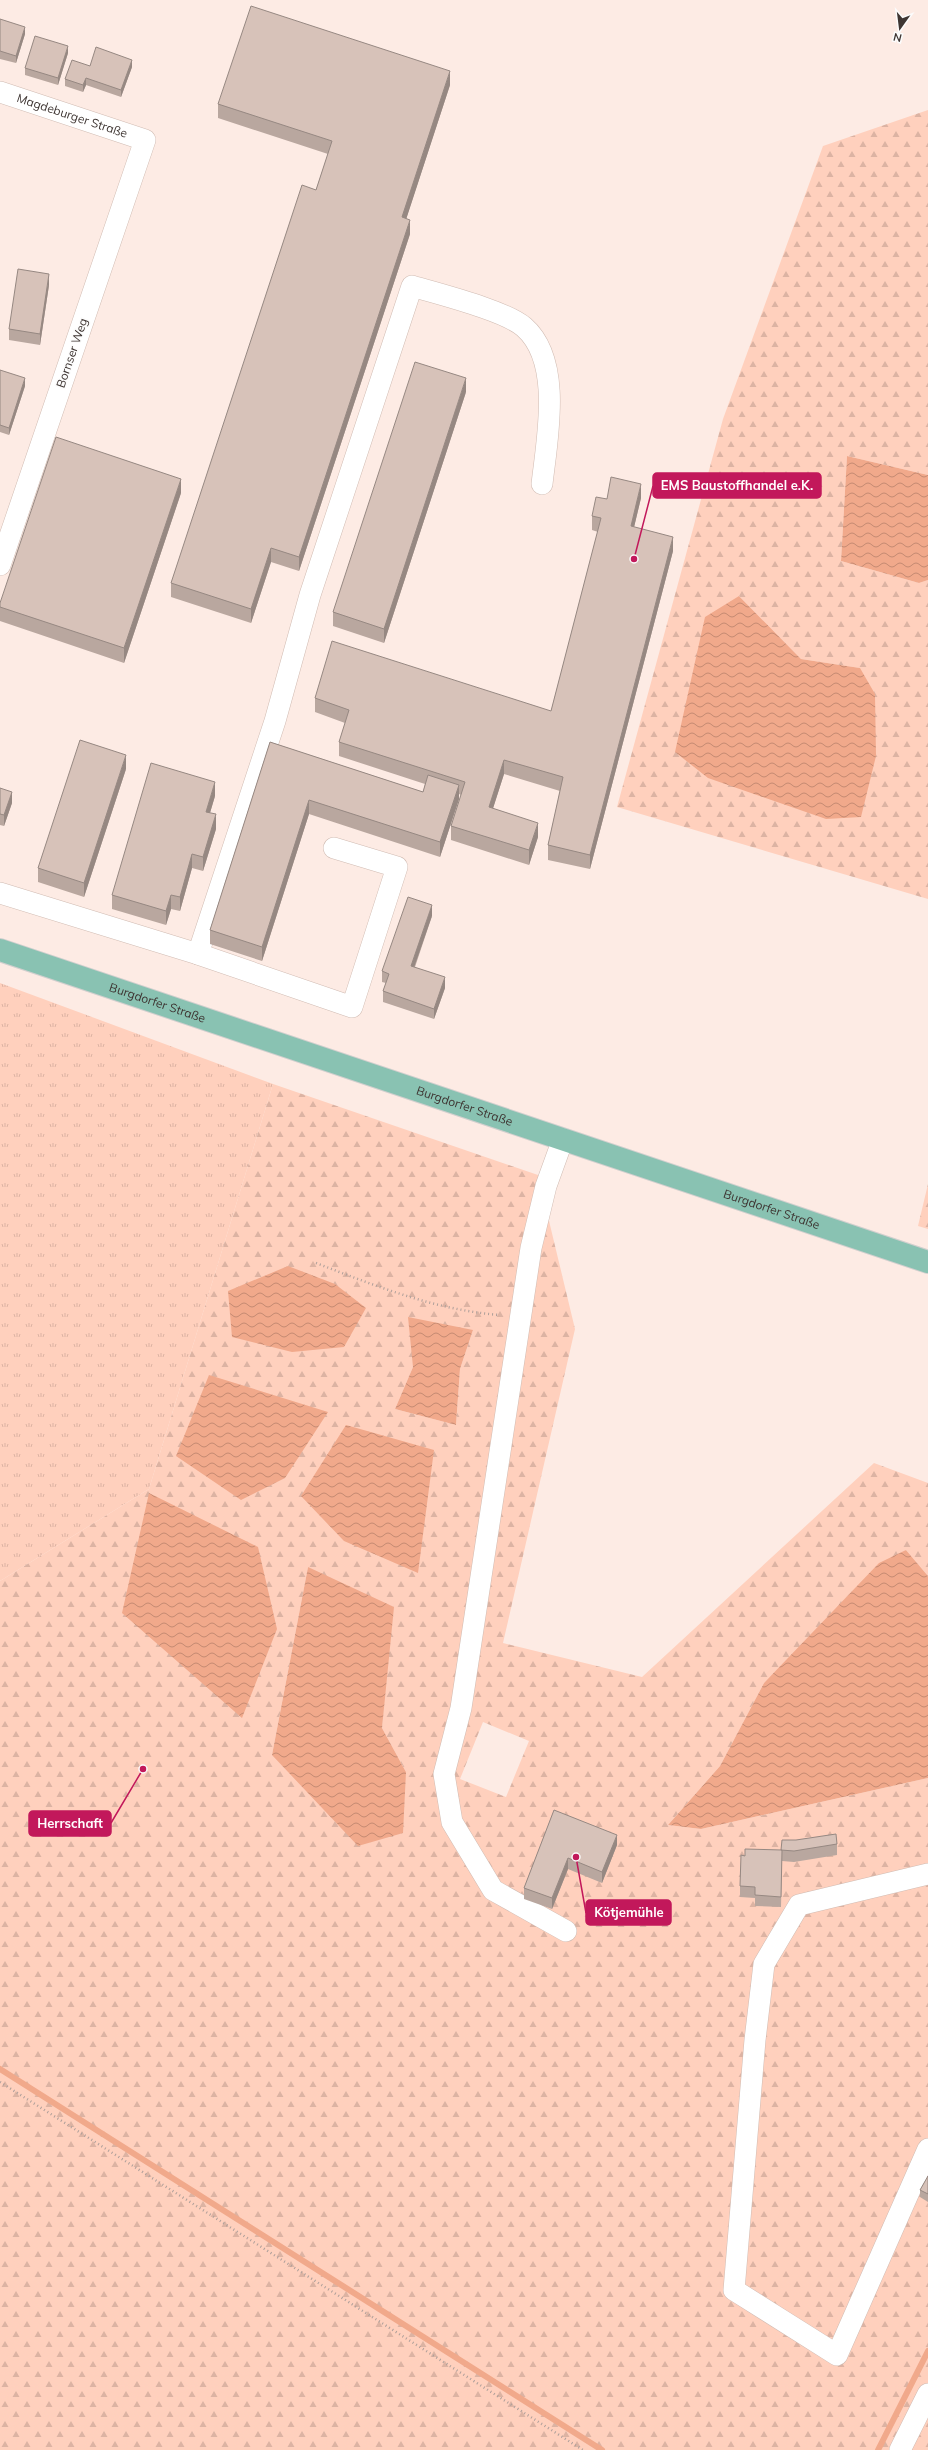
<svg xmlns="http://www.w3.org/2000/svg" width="928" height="2450" font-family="Mulish,sans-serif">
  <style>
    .grass { fill: url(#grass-tufts) }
    .forest { fill: url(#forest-firs); fill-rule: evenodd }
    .water { fill: url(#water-waves) }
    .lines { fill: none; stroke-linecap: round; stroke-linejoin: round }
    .stream { stroke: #f1a98b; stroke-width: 6 }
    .minor-casing { stroke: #d1bcb3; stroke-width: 22 }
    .major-casing { stroke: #d1cfce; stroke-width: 24 }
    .path { stroke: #ae9f9a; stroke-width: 2.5; stroke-dasharray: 1 3; stroke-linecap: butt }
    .minor { stroke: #fff; stroke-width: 21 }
    .major { stroke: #89c2b2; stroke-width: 22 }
    .wall { fill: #b9a79f }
    .shaded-wall { fill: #968882 }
    .building { fill: #d7c2b9; stroke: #968882 }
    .labels { text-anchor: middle; stroke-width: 3; stroke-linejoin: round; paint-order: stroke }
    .street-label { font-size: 12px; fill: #3e3532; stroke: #fcfcfc }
    .leader { fill: none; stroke: #c2185b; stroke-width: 1.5 }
    .callout-dot { fill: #c2185b; stroke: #fcfcfc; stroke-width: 1.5 }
    .callout { fill: #c2185b; stroke: #c2185b; stroke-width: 1.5 }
    .callout-label { font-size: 13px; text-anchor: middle; font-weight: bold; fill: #fff }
  </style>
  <defs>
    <pattern id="grass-tufts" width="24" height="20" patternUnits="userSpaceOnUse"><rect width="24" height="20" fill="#ffd0bd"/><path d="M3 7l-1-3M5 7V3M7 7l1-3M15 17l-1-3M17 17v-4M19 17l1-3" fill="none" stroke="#dcb3a3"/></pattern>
    <pattern id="forest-firs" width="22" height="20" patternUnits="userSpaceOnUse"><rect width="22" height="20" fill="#ffd0bd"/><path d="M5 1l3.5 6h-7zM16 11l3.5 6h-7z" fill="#dcb3a3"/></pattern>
    <pattern id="water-waves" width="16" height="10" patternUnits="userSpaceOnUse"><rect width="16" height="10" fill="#f1a98b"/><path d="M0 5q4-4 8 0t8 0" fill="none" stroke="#c58a72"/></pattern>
  </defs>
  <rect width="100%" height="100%" fill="#fdebe4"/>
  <path class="grass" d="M 0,983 L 273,1084 L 149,1489 L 0,1581 Z"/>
  <path class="forest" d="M 928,110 L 928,475 L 847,456 L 841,561 L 919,583 L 928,580 L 928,899 L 617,807 L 723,419 L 823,146 ZM 739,596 L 801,659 L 860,668 L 708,778 Z
    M 273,1084 L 538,1175 L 575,1329 L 503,1643 L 642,1677 L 874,1463 L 928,1483 L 928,1576 L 906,1550 L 764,1683 L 720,1766 L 668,1825 L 701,1829 L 928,1778 L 928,2450 L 0,2450 L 0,1581 L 149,1489 ZM 473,1330 L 460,1369 L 456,1425 L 395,1409 L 413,1367 ZM 308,1567 L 385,1685 L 382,1728 L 406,1772 L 272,1755 ZM 483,1722 L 529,1741 L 506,1797 L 460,1779 Z
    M 928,1184 L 928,1229 L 918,1226 Z"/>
  <path class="water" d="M 847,456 L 928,475 L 928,580 L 919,583 L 841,561 Z
    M 739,596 L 801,659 L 860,668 L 875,694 L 876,756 L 861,817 L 826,819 L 708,778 L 675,752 L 705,617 Z
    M 288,1266 L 335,1284 L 366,1308 L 344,1347 L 292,1352 L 232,1337 L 228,1291 Z
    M 408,1317 L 473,1330 L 460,1369 L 456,1425 L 395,1409 L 413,1367 Z
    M 209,1375 L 328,1412 L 285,1478 L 241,1500 L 176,1456 Z
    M 346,1425 L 434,1450 L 418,1573 L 344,1541 L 301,1496 Z
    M 149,1493 L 258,1547 L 277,1629 L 242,1718 L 122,1613 Z
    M 906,1550 L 928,1576 L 928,1778 L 701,1829 L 668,1825 L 720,1766 L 764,1683 L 879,1563 Z
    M 308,1567 L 394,1607 L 382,1728 L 406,1772 L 403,1833 L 358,1846 L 272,1755 Z"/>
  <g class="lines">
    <path class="stream" d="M 0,2069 L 602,2450
      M 878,2450 L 928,2351"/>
    <defs>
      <g id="minor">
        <path id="s1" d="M 0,92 L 145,140 L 0,565"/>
        <path d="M 0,893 L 198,954 L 275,721 L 310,595 L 412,286 C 438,294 504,310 524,327 C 563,361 547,439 542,484"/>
        <path d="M 198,954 L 352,1007 L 397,867 L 334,848"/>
        <path d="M 563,1139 L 546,1186 L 531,1248 L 461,1708 L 444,1774 L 452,1822 L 493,1890 L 566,1931"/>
        <path d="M 928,1874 L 799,1905 L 764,1964 L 755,2040 L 734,2290 L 837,2355 L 928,2149"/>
        <path d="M 900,2450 L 928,2394"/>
      </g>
      <g id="major">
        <path id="s2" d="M 0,950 L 928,1262"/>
      </g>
    </defs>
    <use href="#minor" class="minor-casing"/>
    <use href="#major" class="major-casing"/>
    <path class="path" d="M 316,1263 C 376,1286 435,1310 500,1315
      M 0,2082 L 583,2450"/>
    <use href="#minor" class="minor"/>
    <use href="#major" class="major"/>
  </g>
  <path class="wall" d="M 0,19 L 25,34 L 16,63 L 0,59 Z
    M 68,53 L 58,85 L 25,75 L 25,68 Z
    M 90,66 L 132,67 L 121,97 L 86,85 L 83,92 L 65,86 L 65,79 Z
    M 450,85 L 406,219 L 410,234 L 299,571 L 271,562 L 251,623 L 171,597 L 171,583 L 316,190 L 328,154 L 218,118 L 218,104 Z
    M 49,285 L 40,345 L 9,340 L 9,329 Z
    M 0,370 L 25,386 L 9,435 L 0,432 Z
    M 466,392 L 384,643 L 333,626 L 333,612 Z
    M 181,493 L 124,663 L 0,621 L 0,603 Z
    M 641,498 L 634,527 L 673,551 L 590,869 L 548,860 L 548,845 L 560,791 L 504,774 L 493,808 L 538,837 L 529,865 L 451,840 L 451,826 L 461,795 L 459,794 L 459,799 L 440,857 L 309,814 L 262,961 L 210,944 L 210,930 L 270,742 L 423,792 L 425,784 L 339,756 L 339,742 L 345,723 L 315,712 L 315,698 L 551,711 L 598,532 L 592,530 L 592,516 L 607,499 Z
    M 126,769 L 84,897 L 38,882 L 38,868 Z
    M 0,788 L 12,803 L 4,826 L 0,825 Z
    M 215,796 L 210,813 L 216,829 L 203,871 L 192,868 L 180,911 L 171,909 L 166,925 L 112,909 L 112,895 Z
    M 432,916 L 415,967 L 445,988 L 434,1019 L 383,1002 L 383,991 L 386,983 L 382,982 L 382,971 Z
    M 554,1810 L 617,1845 L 602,1883 L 568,1869 L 552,1909 L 524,1899 L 524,1888 Z
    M 837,1844 L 837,1855 L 794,1862 L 782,1861 L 781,1907 L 755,1906 L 755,1898 L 740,1897 L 740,1886 L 781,1850 Z
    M 928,2176 L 928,2202 L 920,2197 L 920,2190 Z"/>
  <path class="shaded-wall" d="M 25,27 L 25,34 L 16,63 L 16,56 Z
    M 68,46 L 68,53 L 58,85 L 58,78 Z
    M 132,60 L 132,67 L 121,97 L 121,90 Z
    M 450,71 L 450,85 L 402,232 L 402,217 Z
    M 86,78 L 86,85 L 83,92 L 83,85 Z
    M 410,220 L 410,234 L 299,571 L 299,557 Z
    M 49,274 L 49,285 L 40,345 L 40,334 Z
    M 25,378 L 25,386 L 9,435 L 9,428 Z
    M 466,378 L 466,392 L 384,643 L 384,629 Z
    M 181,479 L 181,493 L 124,663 L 124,648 Z
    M 641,484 L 641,498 L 631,540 L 631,526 Z
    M 673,537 L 673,551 L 590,869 L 590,855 Z
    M 271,548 L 271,562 L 251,623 L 251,609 Z
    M 126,755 L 126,769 L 84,897 L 84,883 Z
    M 504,760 L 504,774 L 489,821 L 489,807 Z
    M 215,782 L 215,796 L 206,826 L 206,812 Z
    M 459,785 L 459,799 L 440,857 L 440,842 Z
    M 12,792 L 12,803 L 4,826 L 4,815 Z
    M 309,800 L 309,814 L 262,961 L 262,947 Z
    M 216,814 L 216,829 L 203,871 L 203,857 Z
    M 538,823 L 538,837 L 529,865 L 529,850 Z
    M 192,854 L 192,868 L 180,911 L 180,897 Z
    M 171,895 L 171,909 L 166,925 L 166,911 Z
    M 432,905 L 432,916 L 411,976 L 411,966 Z
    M 445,977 L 445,988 L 434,1019 L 434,1009 Z
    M 617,1835 L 617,1845 L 602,1883 L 602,1872 Z
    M 568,1858 L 568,1869 L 552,1909 L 552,1898 Z"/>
  <path class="building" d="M 251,6 L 450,71 L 402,217 L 410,220 L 299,557 L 271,548 L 251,609 L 171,583 L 302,185 L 316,190 L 332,141 L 218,104 Z
    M 0,19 L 25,27 L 16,56 L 0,51 Z
    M 35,36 L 68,46 L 58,78 L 25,68 Z
    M 96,47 L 132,60 L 121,90 L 86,78 L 83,85 L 65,79 L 72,60 L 90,66 Z
    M 18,269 L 49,274 L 40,334 L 9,329 Z
    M 415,362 L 466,378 L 384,629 L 333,612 Z
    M 0,370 L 25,378 L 9,428 L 0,425 Z
    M 56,437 L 181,479 L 124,648 L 0,607 L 0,603 Z
    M 611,477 L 641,484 L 631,526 L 673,537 L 590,855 L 548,845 L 563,777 L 504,760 L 489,807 L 538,823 L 529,850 L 451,826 L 465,782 L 339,742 L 349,710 L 315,698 L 332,641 L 551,711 L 601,518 L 592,516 L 596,497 L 607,499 Z
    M 80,740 L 126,755 L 84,883 L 38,868 Z
    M 270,742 L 423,792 L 428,775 L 459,785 L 440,842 L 309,800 L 262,947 L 210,930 Z
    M 151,763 L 215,782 L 206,812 L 216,814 L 203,857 L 192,854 L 180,897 L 171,895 L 166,911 L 112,895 Z
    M 0,788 L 12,792 L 4,815 L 0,814 Z
    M 408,897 L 432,905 L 411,966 L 445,977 L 434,1009 L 383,991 L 389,974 L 382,971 Z
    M 554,1810 L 617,1835 L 602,1872 L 568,1858 L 552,1898 L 524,1888 Z
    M 836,1834 L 837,1844 L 794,1851 L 781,1850 L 782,1840 L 796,1840 Z
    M 745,1849 L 782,1850 L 781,1897 L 755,1895 L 755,1887 L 740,1886 L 741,1855 L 745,1856 Z
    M 928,2176 L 928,2194 L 920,2190 Z"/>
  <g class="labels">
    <g class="street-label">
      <text dy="4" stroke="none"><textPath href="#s1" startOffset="76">Magdeburger Straße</textPath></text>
      <text transform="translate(72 353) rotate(-71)" y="4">Bornser Weg</text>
      <text dy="4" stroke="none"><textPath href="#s2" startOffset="166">Burgdorfer Straße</textPath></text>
      <text dy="4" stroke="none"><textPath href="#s2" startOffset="490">Burgdorfer Straße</textPath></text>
      <text dy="4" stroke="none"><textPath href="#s2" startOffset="814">Burgdorfer Straße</textPath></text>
    </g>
  </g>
  <path class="leader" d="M634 559L653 486M143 1769L111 1823M576 1857L586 1913"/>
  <g class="callout-dot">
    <circle cx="634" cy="559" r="4"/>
    <circle cx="143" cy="1769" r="4"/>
    <circle cx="576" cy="1857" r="4"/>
  </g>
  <g class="callout">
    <rect x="653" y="473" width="168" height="25" rx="4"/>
    <rect x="29" y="1811" width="82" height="25" rx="4"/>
    <rect x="586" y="1900" width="85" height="25" rx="4"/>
  </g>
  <g class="callout-label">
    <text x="737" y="490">EMS Baustoffhandel e.K.</text>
    <text x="70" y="1828">Herrschaft</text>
    <text x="629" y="1917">Kötjemühle</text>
  </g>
  <g transform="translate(900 28) rotate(194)" stroke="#fcfcfc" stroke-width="3" paint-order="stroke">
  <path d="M0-3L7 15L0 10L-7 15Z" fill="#3e3532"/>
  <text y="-6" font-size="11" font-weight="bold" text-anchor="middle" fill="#3e3532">N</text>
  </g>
</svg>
